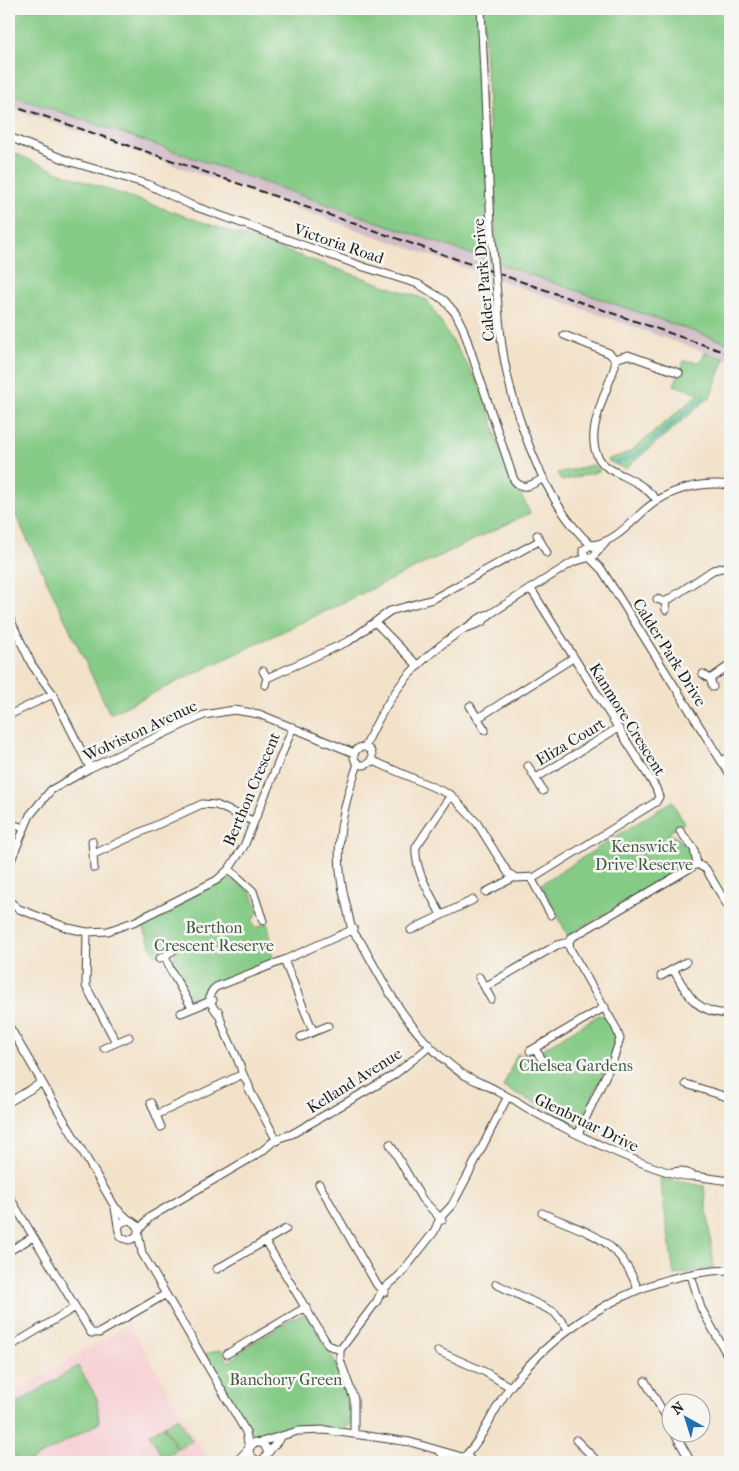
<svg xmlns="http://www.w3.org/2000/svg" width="739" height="1471" font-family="'IM FELL French Canon',serif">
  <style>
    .built { fill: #f7cfd3 }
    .industrial { fill: #d2bdc7 }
    .green { fill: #85cb86; stroke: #507451 }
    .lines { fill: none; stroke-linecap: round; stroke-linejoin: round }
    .stream { stroke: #46a8c6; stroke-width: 2 }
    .minor-casing { stroke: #3c3a36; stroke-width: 9 }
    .minor { stroke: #fff; stroke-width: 7 }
    .rail { stroke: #1c1c1c; stroke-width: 2; stroke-dasharray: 8 4; stroke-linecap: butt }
    .minor-bridge-casing { stroke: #3c3a36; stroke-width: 9; stroke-linecap: butt }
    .minor-bridge { stroke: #fff; stroke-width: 7 }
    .labels { text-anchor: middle; stroke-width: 5; stroke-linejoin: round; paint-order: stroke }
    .street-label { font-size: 16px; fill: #1c1c1c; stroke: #f6f6f2 }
    .park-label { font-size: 16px; fill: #415941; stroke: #f6f6f2 }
  </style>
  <rect width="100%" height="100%" fill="#f6f6f2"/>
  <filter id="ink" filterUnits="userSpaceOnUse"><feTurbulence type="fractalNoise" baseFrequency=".02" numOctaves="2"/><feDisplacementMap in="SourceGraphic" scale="10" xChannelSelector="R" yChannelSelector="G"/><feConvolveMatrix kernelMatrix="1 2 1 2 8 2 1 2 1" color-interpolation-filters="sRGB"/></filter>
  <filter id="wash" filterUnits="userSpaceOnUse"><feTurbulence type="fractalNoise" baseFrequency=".0096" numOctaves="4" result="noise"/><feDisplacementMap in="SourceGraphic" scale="20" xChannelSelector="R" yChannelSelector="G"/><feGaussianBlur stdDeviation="1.12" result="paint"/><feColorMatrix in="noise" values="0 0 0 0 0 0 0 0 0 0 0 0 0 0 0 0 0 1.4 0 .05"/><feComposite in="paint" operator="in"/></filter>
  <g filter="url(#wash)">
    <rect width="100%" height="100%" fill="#f3e2ca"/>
    <path class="built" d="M 129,1324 L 210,1462 L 9,1462 L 9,1395 Z"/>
    <path class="industrial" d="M 9,94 L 730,344 L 730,361 L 9,107 Z"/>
    <path class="green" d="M 9,9 L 479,9 L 491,261 L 9,94 Z
      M 483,9 L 730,9 L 730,344 L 497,263 Z
      M 9,151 L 61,173 L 427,300 L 484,392 L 502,456 L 530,513 L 110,714 L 9,501 Z
      M 705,352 L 725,359 L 710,397 L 625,469 L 607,460 L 630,452 L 699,394 L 674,385 L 684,361 L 701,362 Z
      M 593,465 L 600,471 L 562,481 L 557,473 Z
      M 672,801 L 684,823 L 668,833 L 685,843 L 693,854 L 692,862 L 568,936 L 541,884 Z
      M 228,876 L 251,892 L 259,911 L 252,921 L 255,928 L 268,923 L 273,961 L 212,987 L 205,998 L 194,1003 C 187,991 164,966 176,953 L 172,947 L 155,956 L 141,922 L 184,902 Z
      M 599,1015 L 606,1016 L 618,1037 L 617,1045 L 579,1125 L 503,1087 L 517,1054 L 529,1055 L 543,1065 L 546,1060 L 542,1053 L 543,1049 Z
      M 660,1178 L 704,1186 L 714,1268 L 674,1275 Z
      M 304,1314 L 309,1318 C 327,1351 355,1385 351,1424 C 341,1434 321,1425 308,1425 C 292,1425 277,1433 262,1439 L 249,1430 L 205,1354 L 221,1350 L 229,1362 L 242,1350 L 289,1320 Z
      M 78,1366 L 97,1398 L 99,1423 L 29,1462 L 18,1462 L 9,1446 L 9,1408 Z
      M 178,1417 L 192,1441 L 178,1449 L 164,1425 Z
      M 163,1426 L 177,1450 L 163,1458 L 149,1434 Z"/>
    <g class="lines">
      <path class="stream" d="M 615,463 L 633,457 L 704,397"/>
    </g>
  </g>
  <g filter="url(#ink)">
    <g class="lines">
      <defs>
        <path id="minor" d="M 481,9 L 491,226
          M 9,137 L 71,162 L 147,184 L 191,205 L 364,267 L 418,284 L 444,300 L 456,314 L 463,328 L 514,480 C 523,492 533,484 544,478
          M 500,329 C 506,394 540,500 591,545
          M 564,335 L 609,353 L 615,359
          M 615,359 L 615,366 C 606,395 575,448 610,469 C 630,480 641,482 657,500
          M 615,359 L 628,355 L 679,373
          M 537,535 L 547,553
          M 592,545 C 615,542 630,523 646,509 C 669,489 701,481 730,485
          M 597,552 L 596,548 L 591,545 L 583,550 L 585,556 L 592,558 L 606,542
          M 590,558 L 602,570 L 730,775
          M 657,599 L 665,602 L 666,610
          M 665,602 L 713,570 L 730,566
          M 9,617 L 32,665 L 53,694
          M 375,622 L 417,665
          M 469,627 L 482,622 L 490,614
          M 263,671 L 267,678 L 265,685
          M 703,674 L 710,679 L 713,687
          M 267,678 L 349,641 L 390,611 L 433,599 L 539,541
          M 710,679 L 730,665
          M 470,706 L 485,730
          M 9,715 L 53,694 L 90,768
          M 478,718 L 573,658
          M354 756a9 9 0 1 1 18 0a9 9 0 1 1-18 0Z
          M 365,747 C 389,693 414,661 464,629 C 474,624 478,616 490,614 L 573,562 L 587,558
          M 371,760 L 451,795 L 477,823 L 508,873 L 516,878 L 535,877 L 656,802 L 659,797 L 656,788 L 531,589
          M 722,761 L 730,756
          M 358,764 C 340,814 332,855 347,908 C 351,924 349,929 361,942 C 388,992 413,1039 461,1073 C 473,1081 487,1084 499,1092 C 505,1095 508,1098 515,1100 C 540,1119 668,1181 694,1176
          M 528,766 L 543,791
          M 536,778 L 618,728
          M 9,823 L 24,828
          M 680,831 L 694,849 L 697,864
          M 92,841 L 94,868
          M 94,854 L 202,804 L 216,805 L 253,821
          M 9,865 L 30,815 L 51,790 L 90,768 L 204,715 L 234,710 L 259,714 L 354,753
          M 229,869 L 253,891 L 263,921
          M 531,878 L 551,915
          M 486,892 L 513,878
          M 9,901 L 19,909 L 68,928 L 87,932 L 108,931 L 136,921 L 217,880 L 229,869 L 244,846 L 293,727
          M 441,915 C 431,894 414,871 416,847 L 451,795
          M 411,930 L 473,900
          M 87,932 L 86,986 L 116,1042
          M 165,956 L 170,969 L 192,1008
          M 159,959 L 174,950
          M 284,960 L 313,1031
          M 673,969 C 689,997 696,1013 730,1014
          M 661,976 L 686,962
          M 479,977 L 491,999
          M 485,987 L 557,945 L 569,942
          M 219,1012 C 222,1033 237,1052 242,1072 C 244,1079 249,1082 250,1090
          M 181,1013 L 213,1000
          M 220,1016 C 212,1007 204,996 216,987 L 284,960 L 354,929
          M 9,1026 L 115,1207 L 128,1219
          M 301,1037 L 328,1026
          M 104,1048 L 129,1037
          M 535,1049 L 543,1061
          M 530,1051 L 605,1007
          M 686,1084 L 730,1098
          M 248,1087 L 277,1141
          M 9,1102 L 41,1083
          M 151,1103 L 161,1127
          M 156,1115 L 243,1074
          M 578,1134 L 613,1060 L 620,1039 L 616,1028 L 570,949 L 569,942 L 571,938 L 697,864 L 706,869 L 730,910
          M 390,1144 L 422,1199 L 442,1220
          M 672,1172 L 682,1171 L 694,1176 L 730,1181
          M 319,1184 L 377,1285 L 385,1292
          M 9,1196 L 91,1333 L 99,1333 L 166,1294
          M 115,1208 L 120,1237 L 129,1240 C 137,1238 140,1233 137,1225 L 130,1220 L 122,1222 L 118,1227
          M 542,1213 C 589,1234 619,1237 638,1290
          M 138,1231 L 150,1217 L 261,1152 L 276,1139 L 292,1134 L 394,1075 L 429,1047
          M 138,1233 L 142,1253 L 246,1432 L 249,1448
          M 265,1241 L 328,1345 L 340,1350
          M 9,1251 L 33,1237
          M 217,1269 L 286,1229
          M 691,1275 L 701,1308 L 730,1360
          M 496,1284 L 554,1312 L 568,1329
          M 9,1347 L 74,1308
          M 438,1351 L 485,1372 L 510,1387
          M 227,1354 L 306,1307
          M 645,1381 L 672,1427
          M 354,1433 L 354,1399 L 340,1360 L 340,1350 L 377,1301 L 382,1290 L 399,1276 L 434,1232 L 440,1218 L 452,1205 L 467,1177 L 507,1098
          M 675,1434 L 691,1462
          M 576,1440 L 598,1462
          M 261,1442 L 298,1431 L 325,1430 L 410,1442 L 462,1457
          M 268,1453 L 282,1436
          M 441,1453 L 452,1462
          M 464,1457 C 484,1438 493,1409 510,1387 C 562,1321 645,1272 730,1270
          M 236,1462 L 255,1442 L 264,1444 L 268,1453 L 264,1459 L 258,1461 L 250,1456 L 249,1449
          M 457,1462 L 464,1457 L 469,1458 L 472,1462"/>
      </defs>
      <use href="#minor" class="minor-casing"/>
      <use href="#minor" class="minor"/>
      <path class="rail" d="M 9,104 L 730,354"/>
      <defs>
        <path id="minor-bridge" d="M 491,226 L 500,329"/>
      </defs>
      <use href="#minor-bridge" class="minor-bridge-casing"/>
      <use href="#minor-bridge" class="minor-bridge"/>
    </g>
  </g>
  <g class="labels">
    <g class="street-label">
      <text transform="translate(339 243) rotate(19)" y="6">Victoria Road</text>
      <text transform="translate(483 280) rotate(-95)" y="6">Calder Park Drive</text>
      <text transform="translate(670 652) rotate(58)" y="6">Calder Park Drive</text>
      <text transform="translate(628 719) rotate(58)" y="6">Kanmore Crescent</text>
      <text transform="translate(140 730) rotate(-25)" y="6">Wolviston Avenue</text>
      <text transform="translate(570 741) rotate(-31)" y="6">Eliza Court</text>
      <text transform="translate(251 789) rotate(-67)" y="6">Berthon Crescent</text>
      <text transform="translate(354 1080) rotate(-32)" y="6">Kelland Avenue</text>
      <text transform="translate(587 1122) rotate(26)" y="6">Glenbruar Drive</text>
    </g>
    <g class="park-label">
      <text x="644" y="852">Kenswick<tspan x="644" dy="18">Drive Reserve</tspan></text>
      <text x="214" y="933">Berthon<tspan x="214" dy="18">Crescent Reserve</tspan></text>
      <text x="576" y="1071">Chelsea Gardens</text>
      <text x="286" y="1385">Banchory Green</text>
    </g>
  </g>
  <rect width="739" height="1471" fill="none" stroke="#f6f6f2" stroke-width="30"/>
  <g transform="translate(686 1418) rotate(321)"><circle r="24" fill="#f6f6f2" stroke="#9f9f9c"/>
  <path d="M0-4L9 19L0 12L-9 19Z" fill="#1f6fb2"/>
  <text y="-8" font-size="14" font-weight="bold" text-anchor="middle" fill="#1c1c1c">N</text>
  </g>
</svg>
